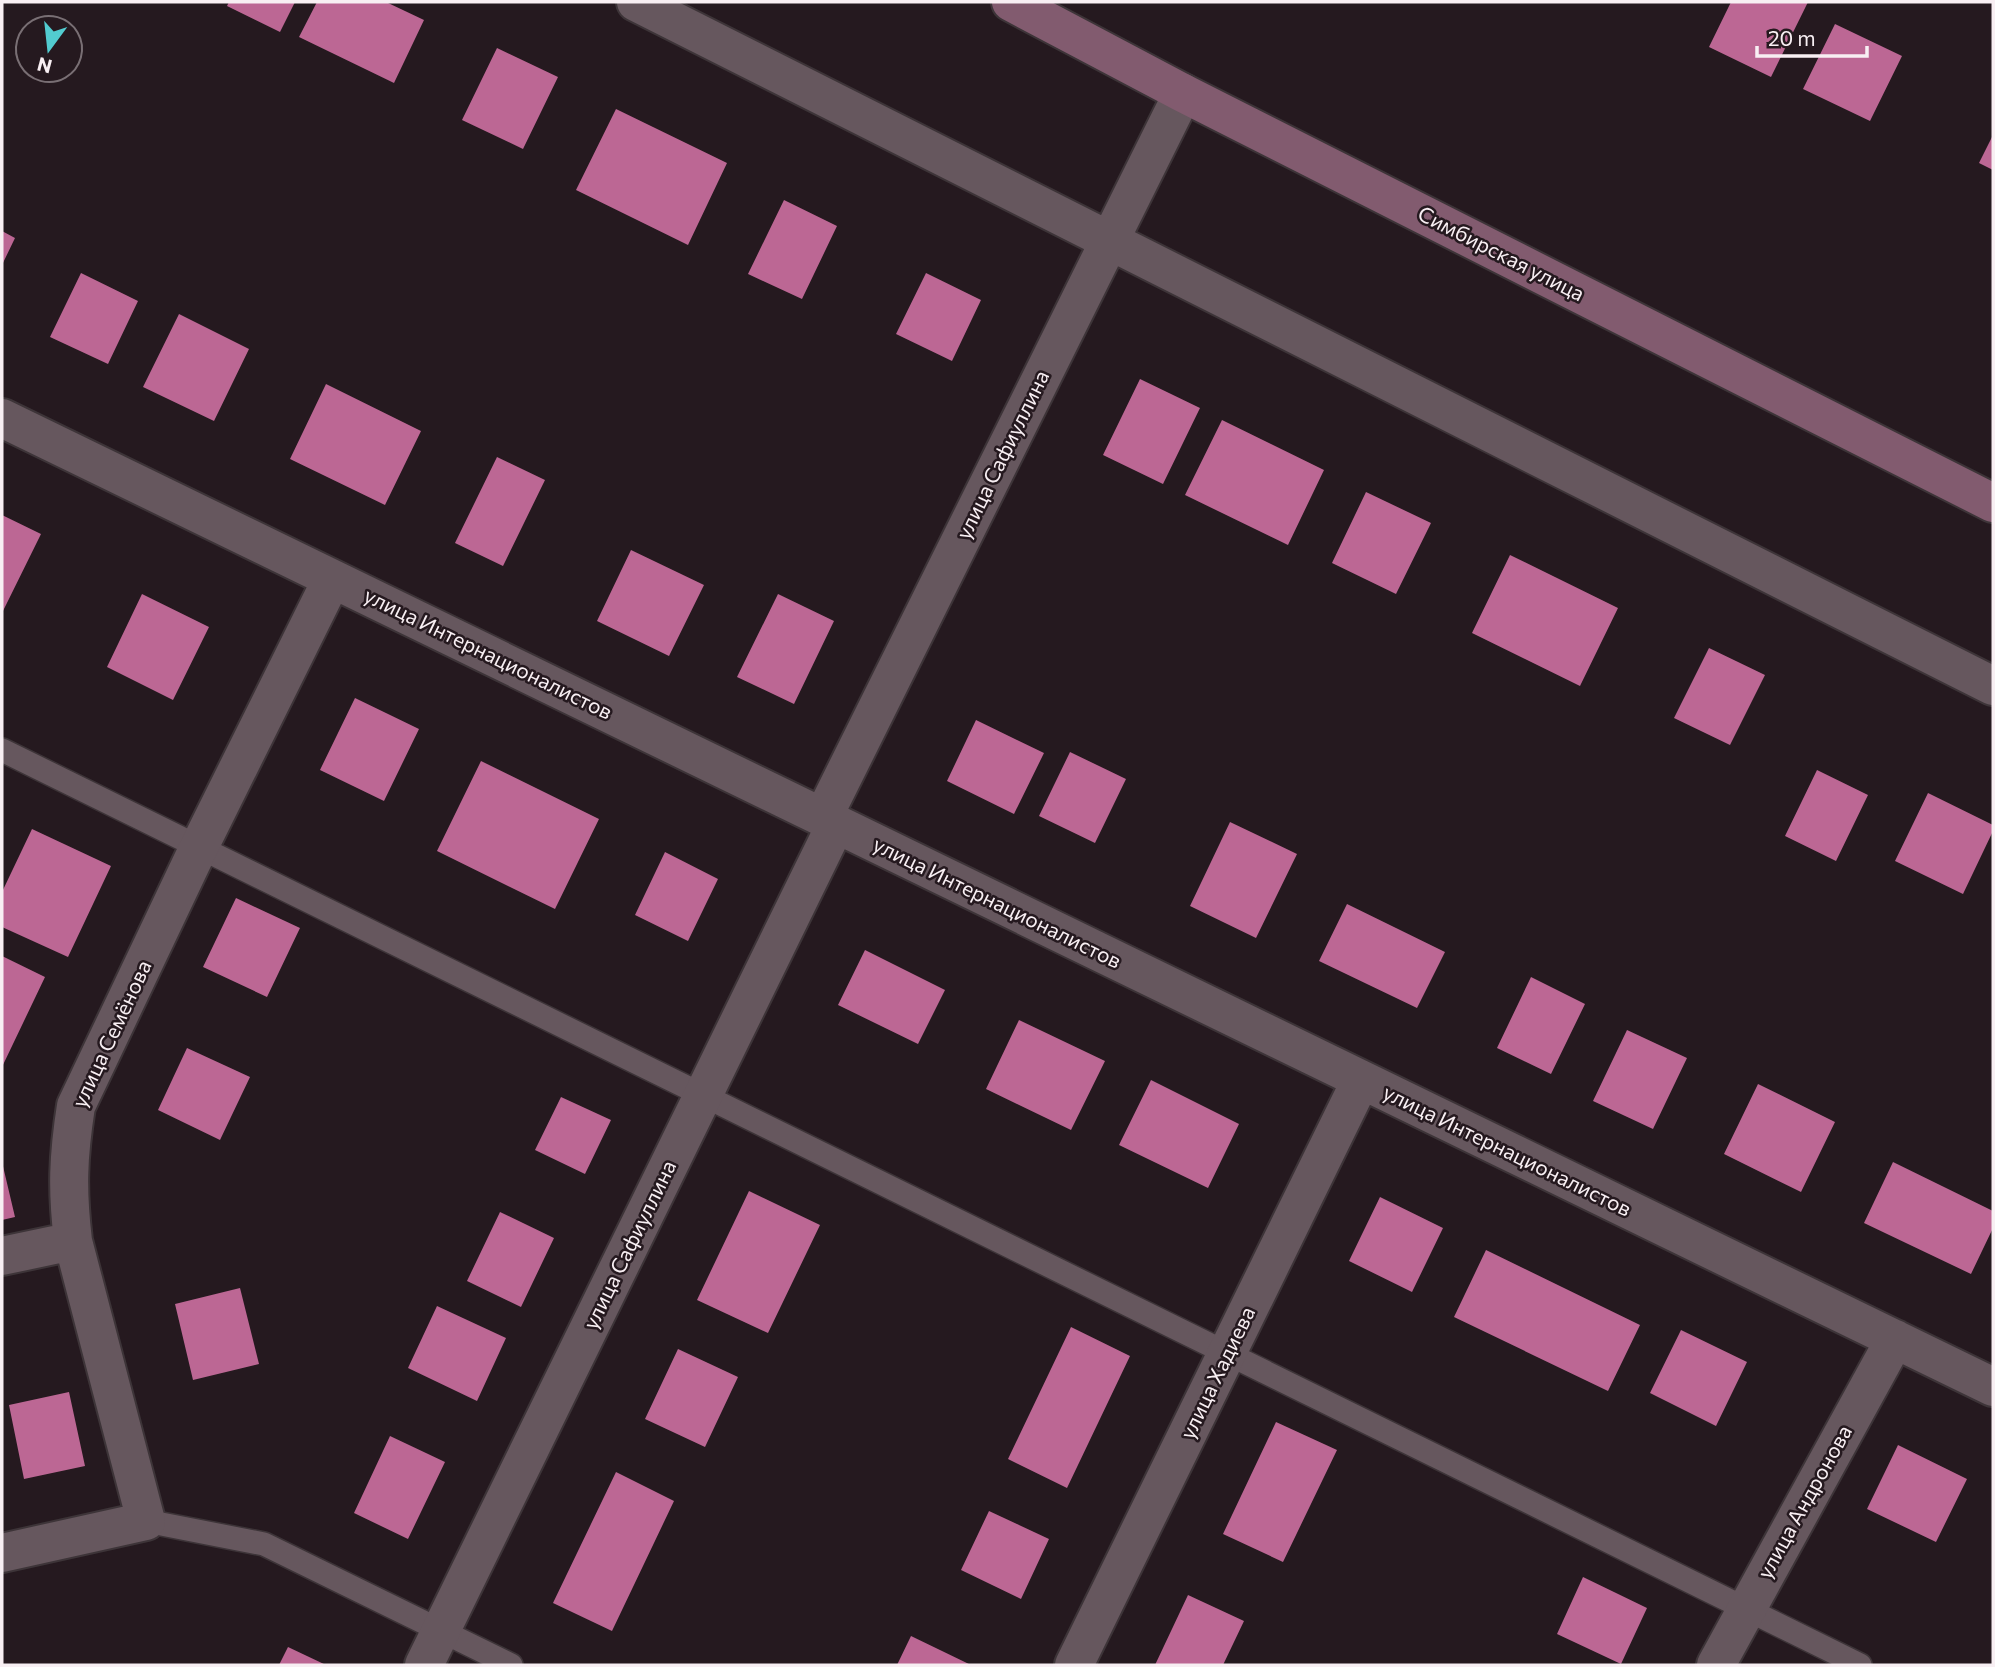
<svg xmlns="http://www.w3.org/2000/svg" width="1995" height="1667" font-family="Commissioner,sans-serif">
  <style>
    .building { fill: #bc6794 }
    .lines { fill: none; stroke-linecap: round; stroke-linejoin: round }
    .service-casing { stroke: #3d3438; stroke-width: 26 }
    .minor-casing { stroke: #3d3438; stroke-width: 42 }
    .secondary-casing { stroke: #3d3438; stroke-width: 42 }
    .service { stroke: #66575e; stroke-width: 23 }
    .minor { stroke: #66575e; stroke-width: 38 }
    .secondary { stroke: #825b6f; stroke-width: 38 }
    .labels { text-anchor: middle; stroke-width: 5; stroke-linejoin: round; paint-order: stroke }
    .street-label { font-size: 21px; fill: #f8eff3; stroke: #25191f }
  </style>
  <rect width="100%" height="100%" fill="#25191f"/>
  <path class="building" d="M 229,2 L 295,2 L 280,32 L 227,6 Z
    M 317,2 L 386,2 L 424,20 L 394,83 L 299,37 Z
    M 1731,2 L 1808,2 L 1771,77 L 1709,47 Z
    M 1835,24 L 1902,56 L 1870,121 L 1803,89 Z
    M 497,48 L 558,77 L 523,149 L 462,120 Z
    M 616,109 L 727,163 L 688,245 L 576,190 Z
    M 1993,135 L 1993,170 L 1979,163 Z
    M 784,200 L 837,226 L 802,299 L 748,274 Z
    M 2,231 L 15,238 L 2,265 Z
    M 81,273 L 138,301 L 108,364 L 50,337 Z
    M 926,273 L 981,300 L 952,361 L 896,334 Z
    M 179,314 L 249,349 L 214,421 L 143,387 Z
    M 1140,379 L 1200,408 L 1163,484 L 1103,455 Z
    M 326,384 L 421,431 L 385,505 L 290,459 Z
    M 1222,420 L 1324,470 L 1288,545 L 1185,495 Z
    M 497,457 L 545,480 L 503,566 L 455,543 Z
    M 1366,492 L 1431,523 L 1396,594 L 1332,563 Z
    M 2,515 L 41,534 L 2,613 Z
    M 631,550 L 704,585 L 669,656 L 597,621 Z
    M 1510,555 L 1618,608 L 1580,686 L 1472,633 Z
    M 142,594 L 209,627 L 173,700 L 107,667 Z
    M 778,594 L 834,621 L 794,704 L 737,677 Z
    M 1709,648 L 1765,675 L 1730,745 L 1674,718 Z
    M 355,698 L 419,729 L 384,801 L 320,770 Z
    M 976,720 L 1044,753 L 1014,814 L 947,781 Z
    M 1070,752 L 1126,779 L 1095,843 L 1039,816 Z
    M 481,761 L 599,819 L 555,909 L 437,851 Z
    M 1817,770 L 1868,795 L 1836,861 L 1785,836 Z
    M 1928,793 L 1993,825 L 1993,831 L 1963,894 L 1895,861 Z
    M 1230,822 L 1297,854 L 1256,938 L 1190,906 Z
    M 32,829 L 111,866 L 68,957 L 2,927 L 2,892 Z
    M 665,852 L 718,879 L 688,941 L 635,915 Z
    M 236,898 L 300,928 L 267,997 L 203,967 Z
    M 1347,904 L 1445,952 L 1417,1008 L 1319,961 Z
    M 865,950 L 945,990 L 918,1044 L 838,1005 Z
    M 2,956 L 45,977 L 2,1067 Z
    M 1531,977 L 1585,1004 L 1551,1074 L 1497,1048 Z
    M 1019,1020 L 1105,1061 L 1071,1130 L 986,1089 Z
    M 1627,1030 L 1687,1058 L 1653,1129 L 1593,1101 Z
    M 187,1048 L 250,1077 L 220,1140 L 158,1110 Z
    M 1151,1080 L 1239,1124 L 1208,1188 L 1119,1145 Z
    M 1758,1084 L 1835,1122 L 1801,1192 L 1724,1154 Z
    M 561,1097 L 611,1120 L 585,1174 L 535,1150 Z
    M 2,1162 L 15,1217 L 2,1220 Z
    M 1893,1162 L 1993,1211 L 1993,1228 L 1971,1274 L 1864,1223 Z
    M 749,1191 L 820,1225 L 768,1333 L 697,1300 Z
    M 1380,1197 L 1443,1228 L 1412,1292 L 1349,1261 Z
    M 500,1212 L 554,1238 L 521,1307 L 467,1281 Z
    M 1486,1250 L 1640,1325 L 1608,1391 L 1454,1317 Z
    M 240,1288 L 259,1364 L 193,1380 L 175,1304 Z
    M 437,1306 L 506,1338 L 477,1401 L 408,1368 Z
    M 1071,1327 L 1130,1356 L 1067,1488 L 1008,1459 Z
    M 1681,1330 L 1747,1362 L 1716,1426 L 1650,1393 Z
    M 678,1349 L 738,1377 L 705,1447 L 645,1419 Z
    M 69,1392 L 85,1466 L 24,1479 L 9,1405 Z
    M 1276,1422 L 1337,1450 L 1283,1562 L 1223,1534 Z
    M 390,1436 L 445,1462 L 408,1539 L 354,1513 Z
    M 1898,1445 L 1967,1479 L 1936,1542 L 1867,1509 Z
    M 616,1472 L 674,1501 L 612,1631 L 553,1603 Z
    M 989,1511 L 1049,1539 L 1021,1599 L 961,1570 Z
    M 1583,1577 L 1647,1608 L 1621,1664 L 1557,1634 Z
    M 1188,1595 L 1244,1621 L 1223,1665 L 1155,1665 Z
    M 911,1636 L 971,1665 L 897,1665 Z
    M 288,1647 L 326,1665 L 279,1665 Z"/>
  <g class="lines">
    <defs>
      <path id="service" d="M 2,750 L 1860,1665
        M 146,1521 L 264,1544 L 511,1665"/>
      <path id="minor" d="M 636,2 L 1993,686
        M 2,418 L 1993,1387
        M 823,817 L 1183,93
        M 2,1256 L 73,1241
        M 2,1553 L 146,1521 L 73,1241 C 67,1190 68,1157 76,1106 L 198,849 L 332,579
        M 424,1665 L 836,824
        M 1074,1665 L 1361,1080
        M 1716,1665 L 1895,1339"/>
      <path id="secondary" d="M 1011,2 L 1183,93 L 1993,503"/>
    </defs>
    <use href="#service" class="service-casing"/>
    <use href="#minor" class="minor-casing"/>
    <use href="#secondary" class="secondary-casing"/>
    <use href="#service" class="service"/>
    <use href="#minor" class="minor"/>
    <use href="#secondary" class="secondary"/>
  </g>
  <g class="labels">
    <g class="street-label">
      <text transform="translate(1501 254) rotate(27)" y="7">Симбирская улица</text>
      <text transform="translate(1003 455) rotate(-64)" y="7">улица Сафиуллина</text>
      <text transform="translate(488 654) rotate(26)" y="7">улица Интернационалистов</text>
      <text transform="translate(997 903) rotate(26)" y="7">улица Интернационалистов</text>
      <text transform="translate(112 1034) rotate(-65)" y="7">улица Семёнова</text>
      <text transform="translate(1507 1151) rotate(26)" y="7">улица Интернационалистов</text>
      <text transform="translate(630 1245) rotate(-64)" y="7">улица Сафиуллина</text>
      <text transform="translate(1218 1373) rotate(-64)" y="7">улица Хадиева</text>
      <text transform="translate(1805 1502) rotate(-61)" y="7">улица Андронова</text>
    </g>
  </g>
  <rect width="1995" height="1667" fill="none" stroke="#f8eff3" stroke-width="7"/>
  <g transform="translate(49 49) rotate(195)"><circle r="33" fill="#25191f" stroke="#796f74" stroke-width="2"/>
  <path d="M0-5L12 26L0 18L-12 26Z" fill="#52ccd0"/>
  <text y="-10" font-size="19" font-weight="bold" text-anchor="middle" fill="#f8eff3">N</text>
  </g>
  <path d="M1757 46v10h110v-10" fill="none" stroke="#f8eff3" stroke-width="3.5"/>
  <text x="1768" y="46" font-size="21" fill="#f8eff3" stroke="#25191f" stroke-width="5" paint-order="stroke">20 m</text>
</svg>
